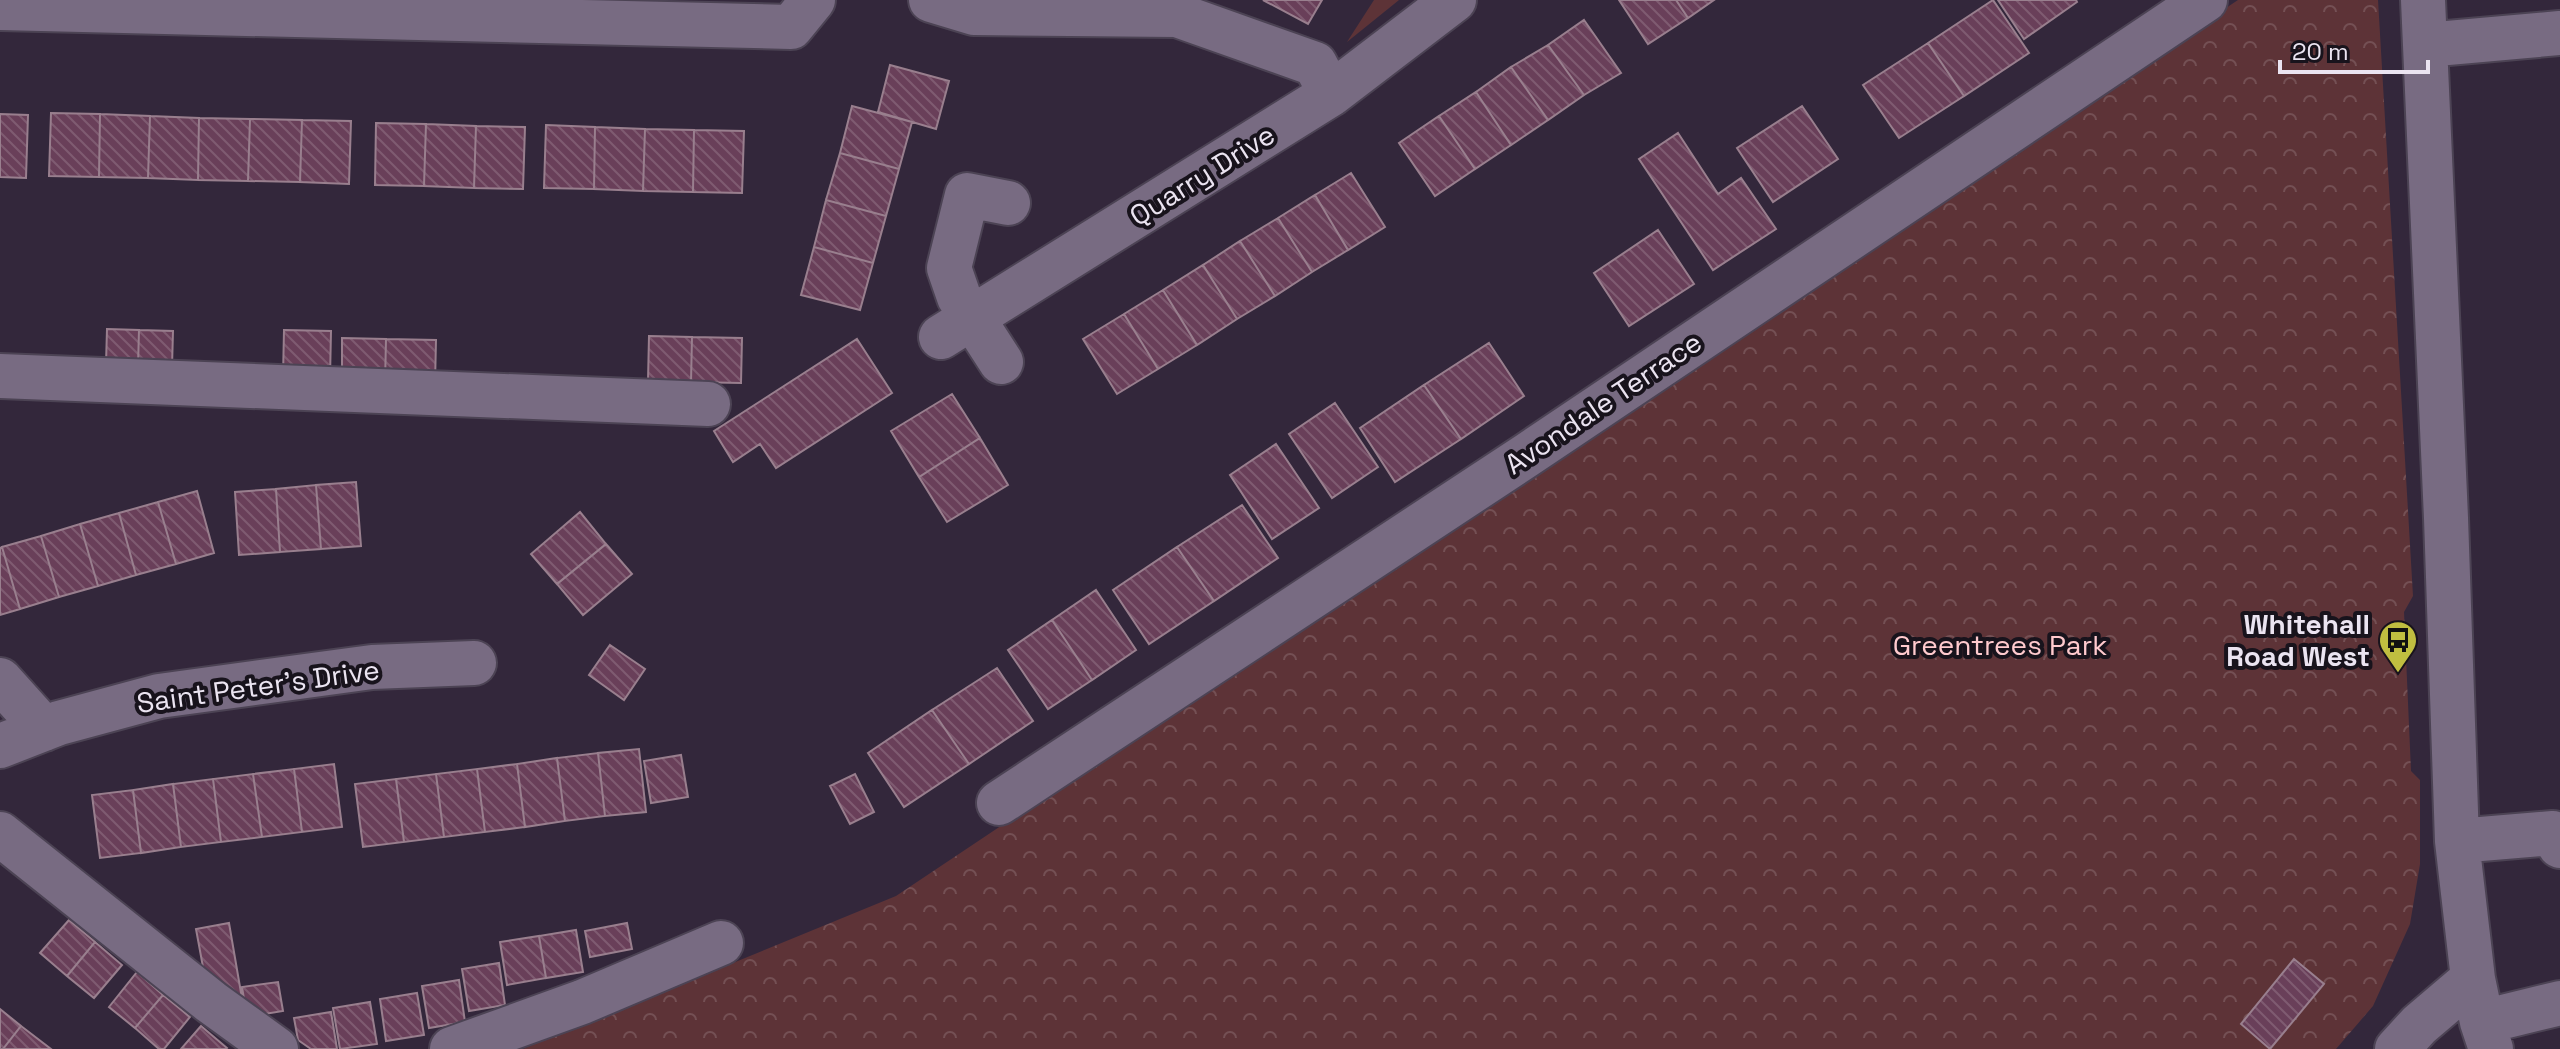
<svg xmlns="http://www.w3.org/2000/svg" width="2560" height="1049" font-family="'Space Grotesk',sans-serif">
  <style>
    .grass { fill: url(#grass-tufts) }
    .park { fill: url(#park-crowns) }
    .building { fill: url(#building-back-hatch); stroke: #997f8e; stroke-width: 2 }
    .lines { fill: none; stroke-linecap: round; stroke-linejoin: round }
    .minor-casing { stroke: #4c4354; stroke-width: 48 }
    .minor { stroke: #786b82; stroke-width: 44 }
    .labels { text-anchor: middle; stroke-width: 8; stroke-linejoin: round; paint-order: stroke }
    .street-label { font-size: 28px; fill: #ebe4f1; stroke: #18131c }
    .poi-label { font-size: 28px; font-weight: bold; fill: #ebe4f1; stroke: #18131c; text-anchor: end }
    .park-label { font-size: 28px; fill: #ffcace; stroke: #18131c }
  </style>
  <defs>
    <pattern id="grass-tufts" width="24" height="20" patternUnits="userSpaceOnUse" patternTransform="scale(2)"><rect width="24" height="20" fill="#5d3337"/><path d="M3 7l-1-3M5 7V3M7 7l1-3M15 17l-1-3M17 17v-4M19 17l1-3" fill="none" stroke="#745054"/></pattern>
    <pattern id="park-crowns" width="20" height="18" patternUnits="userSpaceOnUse" patternTransform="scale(2)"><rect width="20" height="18" fill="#5d3337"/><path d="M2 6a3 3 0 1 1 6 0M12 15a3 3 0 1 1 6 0" fill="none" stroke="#745054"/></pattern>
    <pattern id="building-back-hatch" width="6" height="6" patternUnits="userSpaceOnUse" patternTransform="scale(2)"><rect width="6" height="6" fill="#693f59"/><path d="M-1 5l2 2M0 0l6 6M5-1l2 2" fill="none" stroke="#7f5b71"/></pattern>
  </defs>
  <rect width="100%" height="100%" fill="#33273b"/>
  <path class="grass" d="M 1374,0 L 1399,0 L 1347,42 Z"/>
  <path class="park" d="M 2238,0 L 2378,0 L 2413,596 L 2404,612 L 2411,771 L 2420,780 L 2420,864 L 2410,924 L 2373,1006 L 2336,1049 L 523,1049 L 896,896 Z"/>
  <path class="building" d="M 1263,0 L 1322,0 L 1308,24 Z
    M 1619,0 L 1676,0 L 1688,18 L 1648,44 Z
    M 1676,0 L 1714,0 L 1688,18 Z
    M 1993,0 L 2029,53 L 1964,96 L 1928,43 Z
    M 1998,0 L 2076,0 L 2077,2 L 2024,39 Z
    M 1584,20 L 1621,73 L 1584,95 L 1548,45 Z
    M 1928,43 L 1964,96 L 1899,138 L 1863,85 Z
    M 1548,45 L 1584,95 L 1548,120 L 1511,67 Z
    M 890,65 L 949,81 L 936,129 L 878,112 Z
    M 1511,67 L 1548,120 L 1511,145 L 1476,92 Z
    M 1476,92 L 1511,145 L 1475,169 L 1439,116 Z
    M 852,106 L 912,122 L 899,169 L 840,153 Z
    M 1802,106 L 1838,159 L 1773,202 L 1737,148 Z
    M 51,113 L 100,114 L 99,177 L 49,176 Z
    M 0,114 L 28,115 L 26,178 L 0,177 Z
    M 100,114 L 150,116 L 148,178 L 99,177 Z
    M 150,116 L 199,118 L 198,180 L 148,178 Z
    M 1439,116 L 1475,169 L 1435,196 L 1399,143 Z
    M 199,118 L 250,119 L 248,181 L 198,180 Z
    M 250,119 L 302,120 L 300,182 L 248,181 Z
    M 302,120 L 351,121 L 349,184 L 300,182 Z
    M 376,123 L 426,124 L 424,186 L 375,185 Z
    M 426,124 L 476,126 L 474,188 L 424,186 Z
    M 546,125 L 595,127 L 594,189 L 544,188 Z
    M 476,126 L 525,127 L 523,189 L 474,188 Z
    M 595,127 L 645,129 L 643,191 L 594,189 Z
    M 645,129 L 694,130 L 693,192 L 643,191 Z
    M 694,130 L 744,131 L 742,193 L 693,192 Z
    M 1678,133 L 1718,194 L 1741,178 L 1776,229 L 1713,270 L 1639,159 Z
    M 840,153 L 899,169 L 886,216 L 826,200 Z
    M 1351,173 L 1385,227 L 1348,250 L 1315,195 Z
    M 1315,195 L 1348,250 L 1312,272 L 1278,218 Z
    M 826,200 L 886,216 L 873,263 L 814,247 Z
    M 1278,218 L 1312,272 L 1275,296 L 1240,241 Z
    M 1658,230 L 1694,284 L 1629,326 L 1594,273 Z
    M 1240,241 L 1275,296 L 1237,319 L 1203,265 Z
    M 814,247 L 873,263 L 860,310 L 801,295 Z
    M 1203,265 L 1237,319 L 1197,345 L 1163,290 Z
    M 1163,290 L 1197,345 L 1158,369 L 1124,314 Z
    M 1124,314 L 1158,369 L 1117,394 L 1083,339 Z
    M 107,329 L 139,330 L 138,366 L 106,364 Z
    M 139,330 L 173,331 L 172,367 L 138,366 Z
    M 284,330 L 331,331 L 330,378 L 283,377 Z
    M 649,336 L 692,337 L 691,382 L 648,381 Z
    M 692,337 L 742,338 L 741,383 L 691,382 Z
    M 342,338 L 386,339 L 385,384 L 342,383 Z
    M 386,339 L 436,340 L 435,384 L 385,384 Z
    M 857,339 L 892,393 L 776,468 L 760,444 L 733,462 L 714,431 Z
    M 1489,343 L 1524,396 L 1461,439 L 1424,385 Z
    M 1424,385 L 1461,439 L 1395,482 L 1360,428 Z
    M 952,394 L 980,438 L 919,477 L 891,431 Z
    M 1335,403 L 1378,467 L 1332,498 L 1289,434 Z
    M 980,438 L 1008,485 L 947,522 L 919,477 Z
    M 1276,444 L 1319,508 L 1272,539 L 1230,475 Z
    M 356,482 L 361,546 L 321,549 L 316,485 Z
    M 316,485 L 321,549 L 280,552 L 276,489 Z
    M 276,489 L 280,552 L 239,555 L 235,492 Z
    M 197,491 L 214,553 L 176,564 L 158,502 Z
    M 158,502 L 176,564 L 136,575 L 119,513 Z
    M 1242,505 L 1278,558 L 1214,601 L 1177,547 Z
    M 580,512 L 606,544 L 557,584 L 531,554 Z
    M 119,513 L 136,575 L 98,586 L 80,524 Z
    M 80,524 L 98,586 L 59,597 L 41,536 Z
    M 41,536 L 59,597 L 20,609 L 2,547 Z
    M 606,544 L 632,574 L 583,615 L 557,584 Z
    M 2,547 L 20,609 L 0,615 L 0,548 Z
    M 1177,547 L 1214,601 L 1149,644 L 1113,590 Z
    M 1096,590 L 1136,650 L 1092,680 L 1052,620 Z
    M 1052,620 L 1092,680 L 1048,709 L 1008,650 Z
    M 610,645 L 645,669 L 624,700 L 589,675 Z
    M 997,668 L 1033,721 L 969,764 L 932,710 Z
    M 932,710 L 969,764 L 904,807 L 868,753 Z
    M 639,749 L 646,812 L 605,816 L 598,753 Z
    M 598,753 L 605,816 L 565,821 L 557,758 Z
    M 681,755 L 688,797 L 651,803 L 644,761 Z
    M 557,758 L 565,821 L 525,827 L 517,764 Z
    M 334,764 L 342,827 L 302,832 L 294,769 Z
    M 517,764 L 525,827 L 485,832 L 477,769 Z
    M 294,769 L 302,832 L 262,837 L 253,774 Z
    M 477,769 L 485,832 L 444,837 L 436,774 Z
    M 253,774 L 262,837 L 221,842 L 213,779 Z
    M 436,774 L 444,837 L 404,842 L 396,779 Z
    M 855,774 L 874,812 L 850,824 L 830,786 Z
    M 213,779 L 221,842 L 181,847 L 173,784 Z
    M 396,779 L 404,842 L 363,847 L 355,784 Z
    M 173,784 L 181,847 L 141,853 L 133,790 Z
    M 133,790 L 141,853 L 100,858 L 92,795 Z
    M 69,920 L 95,942 L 67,976 L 40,953 Z
    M 229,923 L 245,1016 L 207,989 L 196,929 Z
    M 627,923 L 632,949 L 590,957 L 585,931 Z
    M 576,930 L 583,972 L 546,978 L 539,936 Z
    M 539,936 L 546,978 L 507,985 L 500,942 Z
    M 95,942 L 122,965 L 94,998 L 67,976 Z
    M 2294,959 L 2324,984 L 2270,1049 L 2241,1024 Z
    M 499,963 L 505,1005 L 469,1011 L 462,969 Z
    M 137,972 L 163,995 L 135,1028 L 109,1007 Z
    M 459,980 L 465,1022 L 429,1028 L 422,986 Z
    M 278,982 L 283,1011 L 247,1017 L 242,987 Z
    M 417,993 L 424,1035 L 386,1041 L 380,999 Z
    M 163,995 L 190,1017 L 164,1049 L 159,1049 L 135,1028 Z
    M 370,1002 L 377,1044 L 340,1049 L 333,1008 Z
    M 0,1009 L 21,1026 L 3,1049 L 0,1049 Z
    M 331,1012 L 337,1049 L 311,1049 L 298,1040 L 294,1018 Z
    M 21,1026 L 51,1049 L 3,1049 Z
    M 201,1026 L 227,1048 L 226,1049 L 181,1049 Z"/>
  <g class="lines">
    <defs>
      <path id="minor" d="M 931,0 L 974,13 L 1177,15 L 1315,64 L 1331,94
        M 2423,0 L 2446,518 L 2457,841 L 2473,979 L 2482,1022 L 2491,1049
        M 0,8 L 791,27 L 813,0
        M 2425,45 L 2560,33
        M 941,337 L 1331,94 L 1454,0
        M 1001,362 L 959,297 L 949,268 L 967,195 L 1008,203
        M 0,376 L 708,404
        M 0,680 L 44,729
        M 0,746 L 59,723 L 159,696 L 372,667 L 474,663
        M 999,803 L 1527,455 L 2205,0
        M 0,834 L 211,1002 L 276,1049
        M 2457,841 L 2553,833 L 2560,846
        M 2482,1022 L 2560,1003
        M 452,1049 L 582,1002 L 721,943
        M 2397,1049 L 2419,1025 L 2473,979"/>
    </defs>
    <use href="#minor" class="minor-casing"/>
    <use href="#minor" class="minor"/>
  </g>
  <defs>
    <symbol id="bus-pin" viewBox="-11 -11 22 30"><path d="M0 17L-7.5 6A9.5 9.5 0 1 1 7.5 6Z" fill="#c0be40" stroke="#18131c"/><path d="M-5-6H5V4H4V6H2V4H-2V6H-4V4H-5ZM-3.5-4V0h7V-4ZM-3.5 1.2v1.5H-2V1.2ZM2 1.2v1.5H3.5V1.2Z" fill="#111"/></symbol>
  </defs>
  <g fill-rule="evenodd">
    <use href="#bus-pin" x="2376" y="618" width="44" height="60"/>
  </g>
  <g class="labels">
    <g class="street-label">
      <text transform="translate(1202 175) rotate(-32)" y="10">Quarry Drive</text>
      <text transform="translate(1603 403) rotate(-34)" y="10">Avondale Terrace</text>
      <text transform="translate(258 686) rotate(-8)" y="10">Saint Peter's Drive</text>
    </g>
    <g class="poi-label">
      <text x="2370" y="634">Whitehall<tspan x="2370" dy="32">Road West</tspan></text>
    </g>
    <g class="park-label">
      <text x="2000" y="655">Greentrees Park</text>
    </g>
  </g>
  <path d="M2280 60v12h148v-12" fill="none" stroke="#ebe4f1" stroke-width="4"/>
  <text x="2292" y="60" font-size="24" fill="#ebe4f1" stroke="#18131c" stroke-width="6" paint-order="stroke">20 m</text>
</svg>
